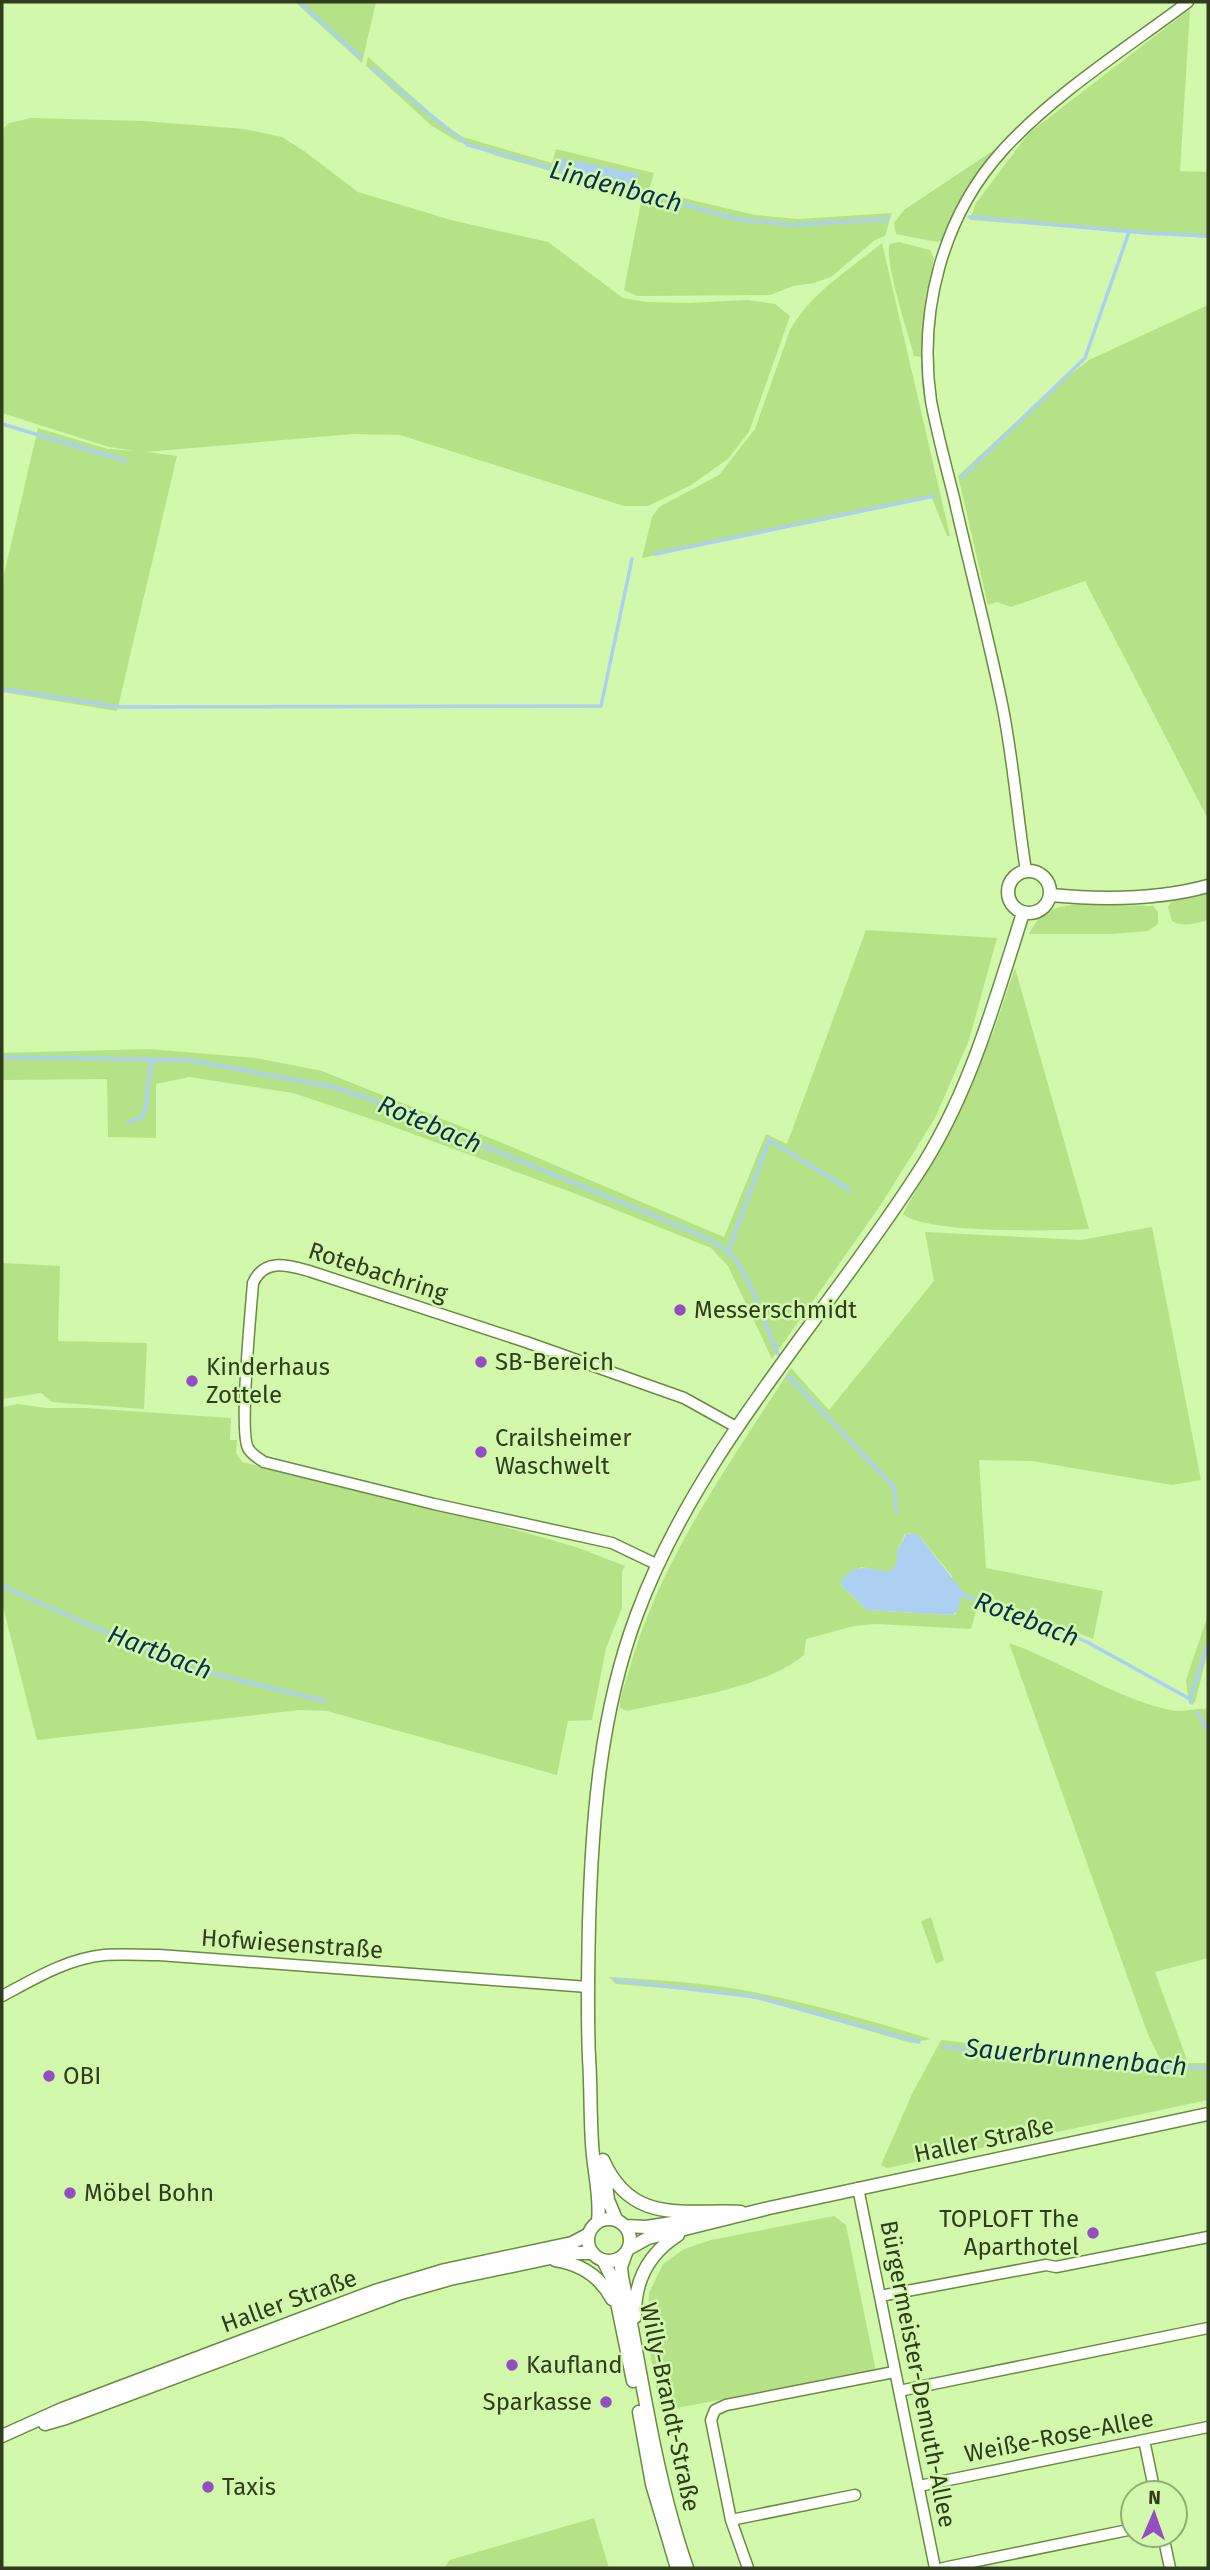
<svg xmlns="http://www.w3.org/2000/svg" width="1210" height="2570" font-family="'Fira Sans',sans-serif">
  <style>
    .green { fill: #b6e287; fill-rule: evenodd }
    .water { fill: #adcff2 }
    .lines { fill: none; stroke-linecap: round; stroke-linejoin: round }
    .stream { stroke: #adcff2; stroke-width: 3.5 }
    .minor-casing { stroke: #698b42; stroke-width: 13 }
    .major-casing { stroke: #698b42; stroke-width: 15 }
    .minor { stroke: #fff; stroke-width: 10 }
    .major { stroke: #fff; stroke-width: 12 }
    .poi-dot { fill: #944ec2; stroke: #d1f8ab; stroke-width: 2.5 }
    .labels { text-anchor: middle; stroke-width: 5; stroke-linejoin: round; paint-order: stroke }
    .street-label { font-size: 24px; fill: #2f3d1e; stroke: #d1f8ab }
    .poi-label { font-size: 24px; fill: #2f3d1e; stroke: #d1f8ab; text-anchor: start }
    .water-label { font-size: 26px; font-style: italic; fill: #0a3051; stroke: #d1f8ab }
  </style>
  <rect width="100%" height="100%" fill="#d1f8ab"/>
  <path class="green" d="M 295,2 L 376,2 L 362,63 Z
    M 1190,9 L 1180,171 L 1208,172 L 1208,238 L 970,220 L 976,203 L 1029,133 Z
    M 368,57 L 443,124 L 463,137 L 552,163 L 556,149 L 654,173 L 649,190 L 755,215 L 798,219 L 892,213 L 885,236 L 875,240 L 831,277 L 814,283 L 793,286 L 770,295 L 637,296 L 624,290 L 642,197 L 497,156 L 457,141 L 432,126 L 366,66 Z
    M 31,118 L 143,121 L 244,129 L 282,137 L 304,151 L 358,192 L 451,220 L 548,242 L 623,298 L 647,302 L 688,303 L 748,300 L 775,304 L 790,316 L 749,432 L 728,459 L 691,485 L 648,506 L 624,506 L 400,435 L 353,434 L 146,452 L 177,456 L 117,711 L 2,692 L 2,583 L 38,428 L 108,449 L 135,451 L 109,447 L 2,413 L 2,130 L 9,123 Z
    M 994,150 L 994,153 L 959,204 L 943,240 L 937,242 L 896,234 L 894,223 L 904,210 Z
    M 899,242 L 930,250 L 934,259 L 924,307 L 923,357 L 914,356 C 909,335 883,259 890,244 Z
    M 882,243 L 950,536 L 947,536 L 932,498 L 642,558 L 652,517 L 659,507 L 719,475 L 755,429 L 790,330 C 811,293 850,269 882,243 Z
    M 1208,305 L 1208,819 L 1085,581 L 1011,607 L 997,602 L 988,605 L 958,476 L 1052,388 L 1089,360 Z
    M 1208,893 L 1208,920 C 1196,923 1184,928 1172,921 L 1168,907 L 1173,900 Z
    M 1080,904 L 1153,906 L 1158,912 L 1158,924 L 1148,931 L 1111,934 L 1029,934 C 1042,909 1054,907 1080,904 Z
    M 866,930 L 997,938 L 969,1040 L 935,1118 L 880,1206 L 772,1359 L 728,1266 L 711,1248 L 571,1192 L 383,1123 L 293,1093 L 189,1077 L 156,1084 L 156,1138 L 108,1137 L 107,1079 L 2,1080 L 2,1053 L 149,1049 L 256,1058 L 322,1071 L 505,1144 L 724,1237 L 766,1134 L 787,1144 Z
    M 1015,968 L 1089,1229 C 1055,1231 926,1234 903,1214 L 956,1117 L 994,1030 Z
    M 1152,1227 L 1201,1480 L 1172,1485 L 1032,1461 L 979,1460 L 986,1568 L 1103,1591 L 1093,1639 L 981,1594 L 971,1629 L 876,1624 L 854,1626 L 806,1639 L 804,1655 C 764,1689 680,1699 627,1711 L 620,1708 C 619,1696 627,1680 630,1667 C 661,1558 730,1463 791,1368 L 829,1410 L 934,1281 L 925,1232 L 1081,1240 ZM 911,1533 L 919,1536 L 952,1576 L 956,1614 L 953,1615 L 867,1610 L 840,1584 L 861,1567 L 888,1572 L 897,1566 L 897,1551 L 905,1534 Z
    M 2,1263 L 60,1266 L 58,1341 L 147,1343 L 144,1409 L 52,1402 L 41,1393 L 2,1399 Z
    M 18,1404 L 46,1408 L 85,1408 L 231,1418 L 230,1440 L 237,1440 L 236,1453 L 242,1462 L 505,1527 L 576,1547 L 625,1566 L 622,1572 L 622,1608 L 606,1648 L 592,1720 L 568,1721 L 557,1775 L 327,1711 L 300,1710 L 37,1740 L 2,1603 L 2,1407 Z
    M 1208,1615 L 1208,1651 L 1195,1702 L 1189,1704 L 1186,1680 Z
    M 1009,1643 C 1063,1662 1114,1698 1170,1710 C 1183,1713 1195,1708 1208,1709 L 1208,1958 L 1155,1972 L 1187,2060 L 1160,2059 L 1147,2032 Z
    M 931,1917 L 944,1960 L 936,1964 L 921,1921 Z
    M 609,1977 C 655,1980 702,1982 748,1991 C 810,2003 871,2021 931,2039 L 911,2043 L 770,2002 L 723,1993 L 616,1984 Z
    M 941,2040 L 1148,2063 L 1208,2063 L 1208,2100 L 887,2168 L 881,2165 L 912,2094 Z
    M 834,2216 L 846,2225 L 876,2371 L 660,2411 L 649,2346 L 648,2310 L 649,2293 L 663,2264 L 684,2249 L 711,2240 Z
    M 594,2518 L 609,2568 L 444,2568 L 450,2560 Z"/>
  <path class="water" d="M 559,158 L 640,174 L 630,185 L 561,169 Z
    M 913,1533 L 919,1536 L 963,1592 L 958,1610 L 953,1615 L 867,1610 L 840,1584 C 852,1562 867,1568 888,1572 L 896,1566 L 897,1551 L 906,1534 Z"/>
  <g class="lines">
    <path class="stream" d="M 299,2 L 361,58
      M 372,68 L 468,145 L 737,219 L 792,225 L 888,219
      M 969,217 L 1146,233 L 1208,236
      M 2,424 L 126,461
      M 962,477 L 1085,358 L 1129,232
      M 655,554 L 934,496
      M 2,689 L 120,707 L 601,706 L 632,559
      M 2,1057 L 189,1060 L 333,1087 L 367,1098 L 686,1229 C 700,1236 718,1242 730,1253 C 749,1272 766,1328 778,1354
      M 128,1123 L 142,1117 L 145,1110 L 151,1063 L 155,1061
      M 728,1252 L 769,1140 L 850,1190
      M 788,1376 L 894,1487 C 897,1495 893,1505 897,1512
      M 2,1586 L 182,1666 L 325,1701
      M 960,1592 L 971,1599 L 984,1600 L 1087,1642 L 1190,1699 L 1192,1703
      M 1190,1699 L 1208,1643
      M 1198,1713 L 1208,1731
      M 615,1980 L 756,1997 L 919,2042
      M 943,2047 L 1144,2066 L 1208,2068"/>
    <defs>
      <path id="minor" d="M 1026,871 C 1017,814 1013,755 1001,699 C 987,632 969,565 954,498 C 946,466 937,433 931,401 C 918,312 942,217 1003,150 C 1054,94 1128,47 1188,2
        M 658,1565 L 612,1543 L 434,1504 L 264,1462 C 258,1458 251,1454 248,1448 C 239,1431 251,1309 253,1283 C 264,1258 287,1265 309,1271 L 526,1342 L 684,1398 L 738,1428
        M 2,1996 C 34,1979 66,1959 104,1955 C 122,1954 141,1955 159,1955 L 588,1987
        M 858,2188 L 935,2568
        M 880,2296 L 1046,2265 L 1056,2267 L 1208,2237
        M 899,2391 L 1208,2328
        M 1144,2440 L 1155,2493
        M 919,2486 L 1208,2427
        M 731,2520 L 855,2495
        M 1163,2535 L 1170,2568
        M 748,2568 L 731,2520 L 711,2420 L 715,2410 L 726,2405 L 894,2372
        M 943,2568 L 1133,2529"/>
      <path id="major" d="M1008 892a21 21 0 1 1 42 0a21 21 0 1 1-42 0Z
        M 1051,895 C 1103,900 1157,900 1208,886
        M 603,2160 C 632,2225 682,2209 741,2212
        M 604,2168 L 608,2200 L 616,2219
        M588 2240a21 21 0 1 1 42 0a21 21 0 1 1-42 0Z
        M 598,2221 C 601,2196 593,2169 592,2143 C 590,2115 591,2086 589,2058 C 587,2013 588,1968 589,1923 C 592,1818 600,1713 637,1614 C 698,1451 823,1320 916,1176 C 969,1096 994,1004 1023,913
        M 626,2226 L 646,2227 L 699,2219
        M 628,2249 L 648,2238 L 769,2208 L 1208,2114
        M 626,2253 L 621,2267 L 622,2277 C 642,2374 654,2474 687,2568
        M 555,2260 C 581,2264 600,2276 612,2299
        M 603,2260 L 612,2278 L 633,2381
        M 635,2317 C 634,2282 648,2254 678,2235
        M 639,2412 L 652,2484 L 677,2568
        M 45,2424 L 66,2418 L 401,2293 L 450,2279 L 574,2253 L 593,2253
        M 2,2436 L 62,2409 L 375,2291 L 445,2270 L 572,2243 L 589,2234"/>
    </defs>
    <use href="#minor" class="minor-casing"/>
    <use href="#major" class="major-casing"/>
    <use href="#minor" class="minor"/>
    <use href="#major" class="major"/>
  </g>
  <g class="poi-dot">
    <circle cx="680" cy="1310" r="7"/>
    <circle cx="481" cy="1362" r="7"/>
    <circle cx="192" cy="1381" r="7"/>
    <circle cx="481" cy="1452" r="7"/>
    <circle cx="49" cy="2076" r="7"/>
    <circle cx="70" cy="2193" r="7"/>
    <circle cx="1093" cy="2233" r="7"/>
    <circle cx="512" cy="2365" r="7"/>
    <circle cx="606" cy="2402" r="7"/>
    <circle cx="208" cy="2487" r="7"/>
  </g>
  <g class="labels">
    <g class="street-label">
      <text transform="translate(378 1272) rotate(18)" y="8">Rotebachring</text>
      <text transform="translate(292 1944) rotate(4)" y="8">Hofwiesenstraße</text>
      <text transform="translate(984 2140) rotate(-12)" y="8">Haller Straße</text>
      <text transform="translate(289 2301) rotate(-20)" y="8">Haller Straße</text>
      <text transform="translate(918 2374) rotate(79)" y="8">Bürgermeister-Demuth-Allee</text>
      <text transform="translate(670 2407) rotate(78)" y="8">Willy-Brandt-Straße</text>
      <text transform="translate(1059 2436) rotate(-11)" y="8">Weiße-Rose-Allee</text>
    </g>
    <g class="poi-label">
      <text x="694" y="1318">Messerschmidt</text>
      <text x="495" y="1370">SB-Bereich</text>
      <text x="206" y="1375">Kinderhaus<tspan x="206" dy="28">Zottele</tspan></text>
      <text x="495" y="1446">Crailsheimer<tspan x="495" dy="28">Waschwelt</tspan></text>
      <text x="63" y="2084">OBI</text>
      <text x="84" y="2201">Möbel Bohn</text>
      <text x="1079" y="2227" text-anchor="end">TOPLOFT The<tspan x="1079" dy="28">Aparthotel</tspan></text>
      <text x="526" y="2373">Kaufland</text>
      <text x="592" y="2410" text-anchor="end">Sparkasse</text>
      <text x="222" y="2495">Taxis</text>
    </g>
    <g class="water-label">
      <text transform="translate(616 186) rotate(15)" y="9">Lindenbach</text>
      <text transform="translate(430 1124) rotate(23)" y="9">Rotebach</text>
      <text transform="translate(1027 1619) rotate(21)" y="9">Rotebach</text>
      <text transform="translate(160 1652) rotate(21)" y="9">Hartbach</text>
      <text transform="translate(1076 2057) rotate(5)" y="9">Sauerbrunnenbach</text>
    </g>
  </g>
  <rect width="1210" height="2570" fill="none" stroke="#2f3d1e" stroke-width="7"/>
  <g transform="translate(1154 2514) rotate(2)"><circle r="33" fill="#d1f8ab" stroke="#90ad73" stroke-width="2"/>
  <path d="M0-5L12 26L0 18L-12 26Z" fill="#944ec2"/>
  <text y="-10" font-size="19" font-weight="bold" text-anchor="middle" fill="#2f3d1e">N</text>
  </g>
</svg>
